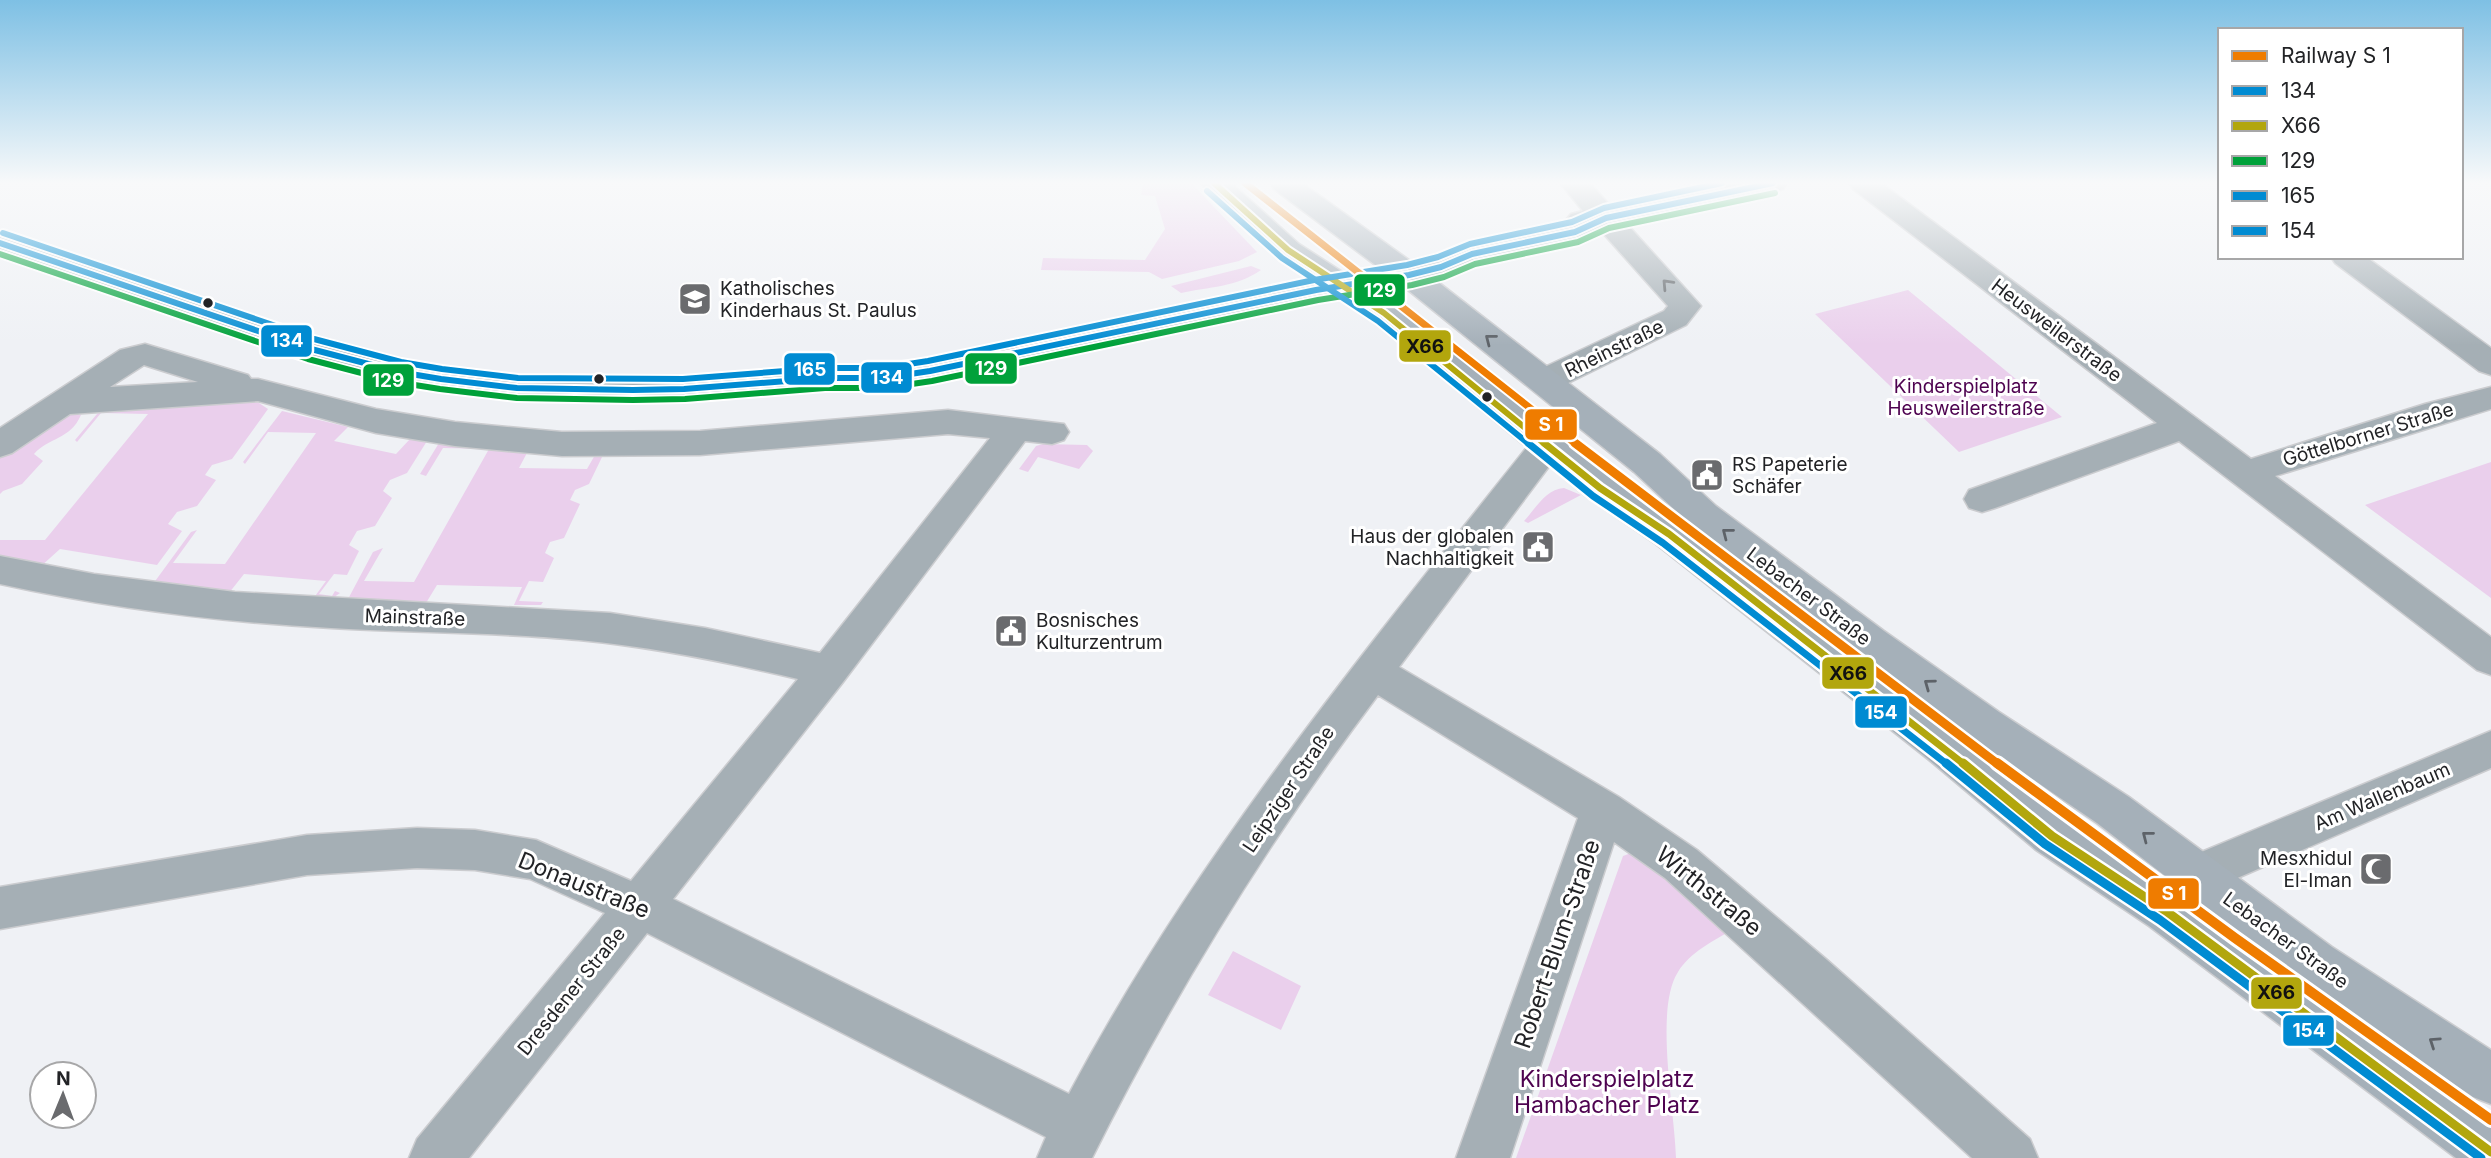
<svg xmlns="http://www.w3.org/2000/svg" width="2491" height="1158" font-family="Inter,sans-serif">
  <style>
    .green { fill: #eacfec }
    .lines { fill: none; stroke-linecap: round; stroke-linejoin: round }
    .minor-casing { stroke: #cbcccf; stroke-width: 3 }
    .major-casing { stroke: #cbcccf; stroke-width: 3 }
    .minor { fill: #a5afb5; fill-rule: evenodd }
    .major { fill: #a5b0b9; fill-rule: evenodd }
    .bus-1-casing { stroke: #fff; stroke-width: 10 }
    .bus-2-far2-casing { stroke: #fff; stroke-width: 10 }
    .bus-2-far1-casing { stroke: #fff; stroke-width: 12 }
    .bus-2-casing { stroke: #fff; stroke-width: 14 }
    .bus-3-casing { stroke: #fff; stroke-width: 10 }
    .bus-4-casing { stroke: #fff; stroke-width: 10 }
    .bus-5-far2-casing { stroke: #fff; stroke-width: 10 }
    .bus-5-far1-casing { stroke: #fff; stroke-width: 12 }
    .bus-5-casing { stroke: #fff; stroke-width: 14 }
    .bus-1 { stroke: #008bd2; stroke-width: 6 }
    .bus-2-far2 { stroke: #b2a60d; stroke-width: 6 }
    .bus-2-far1 { stroke: #b2a60d; stroke-width: 7 }
    .bus-2 { stroke: #b2a60d; stroke-width: 9 }
    .bus-3 { stroke: #00a13a; stroke-width: 6 }
    .bus-4 { stroke: #008bd2; stroke-width: 6 }
    .bus-5-far2 { stroke: #008bd2; stroke-width: 6 }
    .bus-5-far1 { stroke: #008bd2; stroke-width: 7 }
    .bus-5 { stroke: #008bd2; stroke-width: 9 }
    .rail-1-far2-casing { stroke: #fff; stroke-width: 11 }
    .rail-1-far1-casing { stroke: #fff; stroke-width: 14 }
    .rail-1-casing { stroke: #fff; stroke-width: 16 }
    .rail-1-far2 { stroke: #ef7c00; stroke-width: 7 }
    .rail-1-far1 { stroke: #ef7c00; stroke-width: 9 }
    .rail-1 { stroke: #ef7c00; stroke-width: 10 }
    .oneway { stroke: #5d6266 }
    .oneway2 { stroke: #5d6268 }
    .bus-dot { fill: #222326; stroke: #fff; stroke-width: 2.5 }
    .labels { text-anchor: middle; stroke-width: 6; stroke-linejoin: round; paint-order: stroke }
    .poi-label { font-size: 19px; fill: #222326; stroke: #fff; text-anchor: start }
    .street-label { font-size: 19px; fill: #222326; stroke: #fff }
    .park-label { font-size: 19px; fill: #4e0350; stroke: #fff }
    .near-street-label { font-size: 23px; fill: #222326; stroke: #fff }
    .near-park-label { font-size: 23px; fill: #4e0350; stroke: #fff }
    .line-badge { stroke: #fff; stroke-width: 2.5 }
    .badge-label { font-size: 19px; text-anchor: middle; font-weight: bold; fill: #fff }
    .pale-badge-label { font-size: 19px; text-anchor: middle; font-weight: bold; fill: #111 }
  </style>
  <rect width="100%" height="100%" fill="#eff1f5"/>
  <path class="green" d="M 1143,183 L 1191,183 L 1257,252 L 1239,261 L 1162,279 L 1149,272 L 1041,270 L 1043,258 L 1145,260 L 1165,229 L 1155,196 L 1141,195 Z
    M 1251,266 L 1261,270 C 1237,287 1208,287 1181,293 L 1171,286 Z
    M 1908,290 L 2062,417 L 1959,452 L 1815,314 Z
    M 249,401 L 259,403 L 268,409 L 232,459 L 212,465 L 205,475 L 216,480 L 197,506 L 177,512 L 168,524 L 182,531 L 157,565 L 60,549 L 40,567 L 0,556 L 0,540 L 45,540 L 148,414 L 101,413 L 77,442 L 75,440 L 97,414 L 101,412 Z
    M 282,411 L 348,427 L 334,441 L 396,454 L 410,439 L 427,441 L 407,473 L 390,480 L 383,491 L 392,498 L 375,526 L 357,531 L 349,545 L 359,551 L 347,575 L 334,574 L 319,594 L 332,596 L 335,591 L 340,593 L 330,600 L 313,599 L 326,581 L 244,574 L 229,593 L 153,584 L 191,532 L 197,530 L 173,563 L 225,564 L 316,433 L 268,432 L 245,464 L 243,462 Z
    M 68,414 L 81,415 C 70,440 49,437 34,454 L 43,461 L 22,484 L 3,491 L 0,494 L 0,457 L 56,418 Z
    M 439,443 L 528,451 L 519,468 L 587,469 L 595,455 L 603,455 L 589,484 L 575,490 L 570,500 L 580,504 L 564,538 L 550,542 L 545,553 L 554,558 L 543,582 L 529,581 L 519,601 L 543,602 L 541,605 L 514,605 L 522,587 L 437,585 L 426,603 L 347,601 L 373,552 L 383,548 L 364,581 L 414,582 L 489,449 L 443,448 L 426,476 L 420,474 Z
    M 1043,444 L 1087,445 L 1093,451 L 1079,469 L 1038,457 L 1028,472 L 1019,469 L 1036,446 Z
    M 2491,462 L 2491,598 L 2365,505 Z
    M 1564,488 L 1581,495 L 1528,523 L 1524,521 C 1536,508 1546,489 1564,488 Z
    M 1631,853 L 1666,876 L 1733,929 C 1714,941 1690,952 1678,972 C 1654,1009 1675,1112 1676,1158 L 1516,1158 L 1623,856 Z
    M 1233,951 L 1301,986 L 1281,1030 L 1208,995 Z"/>
  <g class="lines">
    <defs>
      <path id="minor" d="M 1560,183 L 1590,183 L 1612,208 L 1732,183 L 1787,183 L 1783,189 L 1773,192 L 1626,223 L 1701,306 L 1686,325 L 1556,389 L 1544,392 L 1532,389 L 1527,381 L 1532,373 L 1664,311 L 1668,306 L 1601,231 L 1586,238 L 1481,261 L 1452,274 L 1409,284 L 1316,299 L 930,382 C 914,384 899,388 883,389 C 856,390 830,388 804,391 C 670,401 530,413 398,382 C 262,351 131,298 0,253 L 0,234 L 322,341 L 399,361 L 441,368 L 517,377 L 633,379 L 684,378 L 825,367 L 884,367 L 930,360 L 1316,281 L 1409,266 L 1461,248 L 1569,224 L 1566,220 L 1571,214 L 1583,211 Z
        M 1849,183 L 1881,183 L 2251,459 L 2425,404 L 2491,387 L 2491,409 L 2275,476 L 2491,637 L 2491,675 L 2477,670 L 2179,441 L 1995,508 L 1982,512 L 1969,508 L 1964,499 L 1969,490 L 2157,423 L 1853,189 Z
        M 2331,257 L 2366,257 L 2491,348 L 2491,375 L 2479,371 L 2335,263 Z
        M 145,344 L 248,375 L 251,379 L 258,379 L 376,409 L 455,422 L 562,432 L 700,431 L 948,410 L 1064,424 L 1069,432 L 1064,440 L 1052,444 L 1025,441 L 843,682 L 673,899 L 1069,1094 C 1196,855 1368,647 1535,437 L 1547,433 L 1559,437 L 1565,445 L 1559,453 L 1399,667 L 1619,797 L 1697,850 L 1827,960 L 2030,1139 L 2038,1158 L 1972,1158 L 1665,878 L 1614,842 L 1510,1158 L 1456,1158 L 1578,818 L 1378,695 C 1269,840 1172,997 1092,1158 L 1037,1158 L 1046,1137 L 647,933 L 469,1158 L 409,1158 L 417,1139 L 605,913 L 530,879 L 475,870 L 417,868 L 307,875 L 0,929 L 0,887 L 307,835 L 417,828 L 475,830 L 536,840 L 631,881 L 798,679 C 726,662 653,647 579,640 C 497,632 413,633 331,628 C 219,622 109,608 0,584 L 0,556 L 94,574 L 235,592 L 610,613 L 705,628 L 820,653 L 990,438 L 948,434 L 700,455 L 562,456 L 455,446 L 376,433 L 258,401 L 70,414 L 12,453 L 0,457 L 0,428 L 120,350 ZM 144,365 L 198,382 L 110,387 Z
        M 2491,731 L 2491,768 L 2212,889 L 2196,895 L 2180,889 L 2173,875 L 2180,861 Z"/>
      <path id="major" d="M 1200,183 L 1231,183 L 1299,244 L 1395,306 L 1613,479 L 1682,524 L 1958,735 L 2068,822 L 2183,896 L 2491,1120 L 2491,1158 L 2456,1158 L 2149,926 L 2036,850 L 1928,759 L 1656,544 L 1587,497 L 1373,320 L 1277,256 Z
        M 1270,183 L 1302,183 L 1420,268 L 1660,454 L 1716,506 L 1884,631 L 1999,712 L 2129,797 L 2332,947 L 2491,1050 L 2491,1104 L 2473,1097 L 2298,979 L 2097,823 L 1969,736 L 1856,653 L 1690,524 L 1634,472 L 1398,282 L 1274,189 Z"/>
    </defs>
    <use href="#minor" class="minor-casing"/>
    <use href="#major" class="major-casing"/>
    <use href="#minor" class="minor"/>
    <use href="#major" class="major"/>
    <defs>
      <path id="bus-1" d="M 0,243 L 311,349 L 399,372 L 441,379 L 517,388 L 633,390 L 684,389 L 825,378 L 884,378 L 930,371 L 1316,290 L 1409,275 L 1441,267 L 1472,254 L 1575,232 L 1606,218 L 1773,183"/>
      <path id="bus-2-far2" d="M 1214,183 L 1288,250 L 1384,313 L 1546,445"/>
      <path id="bus-2-far1" d="M 1544,443 L 1600,488 L 1669,534 L 1965,765"/>
      <path id="bus-2" d="M 1963,763 L 2052,836 L 2166,911 L 2491,1152"/>
      <path id="bus-3" d="M 0,254 L 308,359 L 396,382 L 440,389 L 517,398 L 633,400 L 685,399 L 825,388 L 885,388 L 932,381 L 1318,300 L 1412,285 L 1444,277 L 1475,264 L 1578,242 L 1609,228 L 1775,193"/>
      <path id="bus-4" d="M 3,233 L 314,339 L 401,362 L 442,369 L 518,378 L 683,379 L 824,368 L 883,368 L 928,361 L 1314,280 L 1407,265 L 1438,257 L 1470,244 L 1572,222 L 1604,208 L 1722,183"/>
      <path id="bus-5-far2" d="M 1207,191 L 1282,258 L 1378,321 L 1530,445"/>
      <path id="bus-5-far1" d="M 1528,443 L 1593,496 L 1663,543 L 1948,765"/>
      <path id="bus-5" d="M 1946,763 L 2045,844 L 2160,920 L 2481,1158"/>
    </defs>
    <use href="#bus-1" class="bus-1-casing"/>
    <use href="#bus-2-far2" class="bus-2-far2-casing"/>
    <use href="#bus-2-far1" class="bus-2-far1-casing"/>
    <use href="#bus-2" class="bus-2-casing"/>
    <use href="#bus-3" class="bus-3-casing"/>
    <use href="#bus-4" class="bus-4-casing"/>
    <use href="#bus-5-far2" class="bus-5-far2-casing"/>
    <use href="#bus-5-far1" class="bus-5-far1-casing"/>
    <use href="#bus-5" class="bus-5-casing"/>
    <use href="#bus-1" class="bus-1"/>
    <use href="#bus-2-far2" class="bus-2-far2"/>
    <use href="#bus-2-far1" class="bus-2-far1"/>
    <use href="#bus-2" class="bus-2"/>
    <use href="#bus-3" class="bus-3"/>
    <use href="#bus-4" class="bus-4"/>
    <use href="#bus-5-far2" class="bus-5-far2"/>
    <use href="#bus-5-far1" class="bus-5-far1"/>
    <use href="#bus-5" class="bus-5"/>
    <defs>
      <path id="rail-1-far2" d="M 1245,183 L 1577,445"/>
      <path id="rail-1-far1" d="M 1575,443 L 1999,765"/>
      <path id="rail-1" d="M 1997,763 L 2235,938 L 2491,1120"/>
    </defs>
    <use href="#rail-1-far2" class="rail-1-far2-casing"/>
    <use href="#rail-1-far1" class="rail-1-far1-casing"/>
    <use href="#rail-1" class="rail-1-casing"/>
    <use href="#rail-1-far2" class="rail-1-far2"/>
    <use href="#rail-1-far1" class="rail-1-far1"/>
    <use href="#rail-1" class="rail-1"/>
  </g>
  <defs><path id="oneway-chevron" d="M-2-3.5L2.5 0L-2 3.5" fill="none" stroke-width="1.6" stroke-linecap="round" stroke-linejoin="round" transform="scale(1.75)"/></defs>
  <use class="oneway" href="#oneway-chevron" transform="translate(1667 284) rotate(-133)"/>
  <g class="oneway2">
    <use href="#oneway-chevron" transform="translate(1490 339) rotate(-142)"/>
    <use href="#oneway-chevron" transform="translate(1727 533) rotate(-142)"/>
    <use href="#oneway-chevron" transform="translate(1929 684) rotate(-144)"/>
    <use href="#oneway-chevron" transform="translate(2147 836) rotate(-142)"/>
    <use href="#oneway-chevron" transform="translate(2434 1042) rotate(-146)"/>
  </g>
  <linearGradient id="sky" x2="0" y2="1"><stop stop-color="#7ec0e4"/><stop offset="0.53" stop-color="#f8f9fa"/><stop offset="1" stop-color="#f8f9fa" stop-opacity="0"/></linearGradient>
  <rect width="2491" height="345" fill="url(#sky)"/>
  <defs>
    <symbol id="school-square" viewBox="-11 -11 22 22"><rect x="-9" y="-9" width="18" height="18" rx="4" fill="#6a6b6e" stroke="#fff"/><path d="M0-5L7-2L0 1L-7-2ZM-4 1L0 2.5L4 1V4Q0 6-4 4Z" fill="#fff"/></symbol>
    <symbol id="civic-square" viewBox="-11 -11 22 22"><rect x="-9" y="-9" width="18" height="18" rx="4" fill="#6a6b6e" stroke="#fff"/><path d="M-.6-6.5H3V-4.5H.6V-3L4-1V1h2V6H-6V1h2V-1L-.6-3ZM-1.2 2.5V6h2.4V2.5Z" fill="#fff"/></symbol>
    <symbol id="mosque-square" viewBox="-11 -11 22 22"><rect x="-9" y="-9" width="18" height="18" rx="4" fill="#6a6b6e" stroke="#fff"/><path d="M3.5-4.9A6 6 0 1 0 3.5 4.9A5 5 0 1 1 3.5-4.9Z" fill="#fff"/></symbol>
  </defs>
  <g fill-rule="evenodd">
    <use href="#school-square" x="676" y="280" width="38" height="38"/>
    <use href="#civic-square" x="1688" y="456" width="38" height="38"/>
    <use href="#civic-square" x="1519" y="528" width="38" height="38"/>
    <use href="#civic-square" x="992" y="612" width="38" height="38"/>
    <use href="#mosque-square" x="2357" y="850" width="38" height="38"/>
  </g>
  <g class="bus-dot">
    <circle cx="208" cy="303" r="6"/>
    <circle cx="599" cy="379" r="6"/>
    <circle cx="1487" cy="397" r="6"/>
  </g>
  <g class="labels">
    <g class="poi-label">
      <text x="720" y="295">Katholisches<tspan x="720" dy="22">Kinderhaus St. Paulus</tspan></text>
      <text x="1732" y="471">RS Papeterie<tspan x="1732" dy="22">Schäfer</tspan></text>
      <text x="1514" y="543" text-anchor="end">Haus der globalen<tspan x="1514" dy="22">Nachhaltigkeit</tspan></text>
      <text x="1036" y="627">Bosnisches<tspan x="1036" dy="22">Kulturzentrum</tspan></text>
      <text x="2352" y="865" text-anchor="end">Mesxhidul<tspan x="2352" dy="22">El-Iman</tspan></text>
    </g>
    <g class="street-label">
      <text transform="translate(2057 330) rotate(37)" y="7">Heusweilerstraße</text>
      <text transform="translate(1614 348) rotate(-26)" y="7">Rheinstraße</text>
      <text transform="translate(2368 434) rotate(-17)" y="7">Göttelborner Straße</text>
      <text transform="translate(1809 596) rotate(37)" y="7">Lebacher Straße</text>
      <text transform="translate(415 617) rotate(2)" y="7">Mainstraße</text>
      <text transform="translate(1288 789) rotate(-56)" y="7">Leipziger Straße</text>
      <text transform="translate(2382 796) rotate(-23)" y="7">Am Wallenbaum</text>
      <text transform="translate(2286 940) rotate(36)" y="7">Lebacher Straße</text>
      <text transform="translate(571 991) rotate(-51)" y="7">Dresdener Straße</text>
    </g>
    <g class="park-label">
      <text x="1966" y="393">Kinderspielplatz<tspan x="1966" dy="22">Heusweilerstraße</tspan></text>
    </g>
    <g class="near-street-label">
      <text transform="translate(584 885) rotate(22)" y="8">Donaustraße</text>
      <text transform="translate(1709 891) rotate(39)" y="8">Wirthstraße</text>
      <text transform="translate(1557 944) rotate(-71)" y="8">Robert-Blum-Straße</text>
    </g>
    <g class="near-park-label">
      <text x="1607" y="1087">Kinderspielplatz<tspan x="1607" dy="26">Hambacher Platz</tspan></text>
    </g>
  </g>
  <g class="line-badge">
    <rect x="1353" y="273" width="53" height="34" rx="7" fill="#00a13a"/>
    <rect x="260" y="324" width="53" height="34" rx="7" fill="#008bd2"/>
    <rect x="1398" y="329" width="54" height="34" rx="7" fill="#b2a60d"/>
    <rect x="964" y="352" width="54" height="33" rx="7" fill="#00a13a"/>
    <rect x="783" y="352" width="53" height="34" rx="7" fill="#008bd2"/>
    <rect x="860" y="361" width="53" height="33" rx="7" fill="#008bd2"/>
    <rect x="362" y="363" width="53" height="34" rx="7" fill="#00a13a"/>
    <rect x="1524" y="408" width="54" height="33" rx="7" fill="#ef7c00"/>
    <rect x="1821" y="656" width="54" height="34" rx="7" fill="#b2a60d"/>
    <rect x="1854" y="695" width="54" height="34" rx="7" fill="#008bd2"/>
    <rect x="2147" y="877" width="53" height="33" rx="7" fill="#ef7c00"/>
    <rect x="2250" y="976" width="53" height="34" rx="7" fill="#b2a60d"/>
    <rect x="2282" y="1014" width="53" height="33" rx="7" fill="#008bd2"/>
  </g>
  <g class="badge-label">
    <text x="1380" y="297">129</text>
    <text x="287" y="347">134</text>
    <text x="991" y="375">129</text>
    <text x="810" y="376">165</text>
    <text x="887" y="384">134</text>
    <text x="388" y="387">129</text>
    <text x="1551" y="431">S 1</text>
    <text x="1881" y="719">154</text>
    <text x="2174" y="900">S 1</text>
    <text x="2309" y="1037">154</text>
  </g>
  <g class="pale-badge-label">
    <text x="1425" y="353">X66</text>
    <text x="1848" y="680">X66</text>
    <text x="2276" y="999">X66</text>
  </g>
  <rect x="2218" y="28" width="245" height="231" fill="#ffffff" stroke="#a7a7a8" stroke-width="2"/>
  <rect x="2232" y="51" width="35" height="10" fill="#ef7c00" stroke="#a7a7a8" stroke-width="2"/>
  <text x="2281" y="63" font-size="21" fill="#222326">Railway S 1</text>
  <rect x="2232" y="86" width="35" height="10" fill="#008bd2" stroke="#a7a7a8" stroke-width="2"/>
  <text x="2281" y="98" font-size="21" fill="#222326">134</text>
  <rect x="2232" y="121" width="35" height="10" fill="#b2a60d" stroke="#a7a7a8" stroke-width="2"/>
  <text x="2281" y="133" font-size="21" fill="#222326">X66</text>
  <rect x="2232" y="156" width="35" height="10" fill="#00a13a" stroke="#a7a7a8" stroke-width="2"/>
  <text x="2281" y="168" font-size="21" fill="#222326">129</text>
  <rect x="2232" y="191" width="35" height="10" fill="#008bd2" stroke="#a7a7a8" stroke-width="2"/>
  <text x="2281" y="203" font-size="21" fill="#222326">165</text>
  <rect x="2232" y="226" width="35" height="10" fill="#008bd2" stroke="#a7a7a8" stroke-width="2"/>
  <text x="2281" y="238" font-size="21" fill="#222326">154</text>
  <g transform="translate(63 1095) rotate(1)"><circle r="33" fill="#ffffff" stroke="#a7a7a8" stroke-width="2"/>
  <path d="M0-5L12 26L0 18L-12 26Z" fill="#6a6b6e"/>
  <text y="-10" font-size="19" font-weight="bold" text-anchor="middle" fill="#222326">N</text>
  </g>
</svg>
